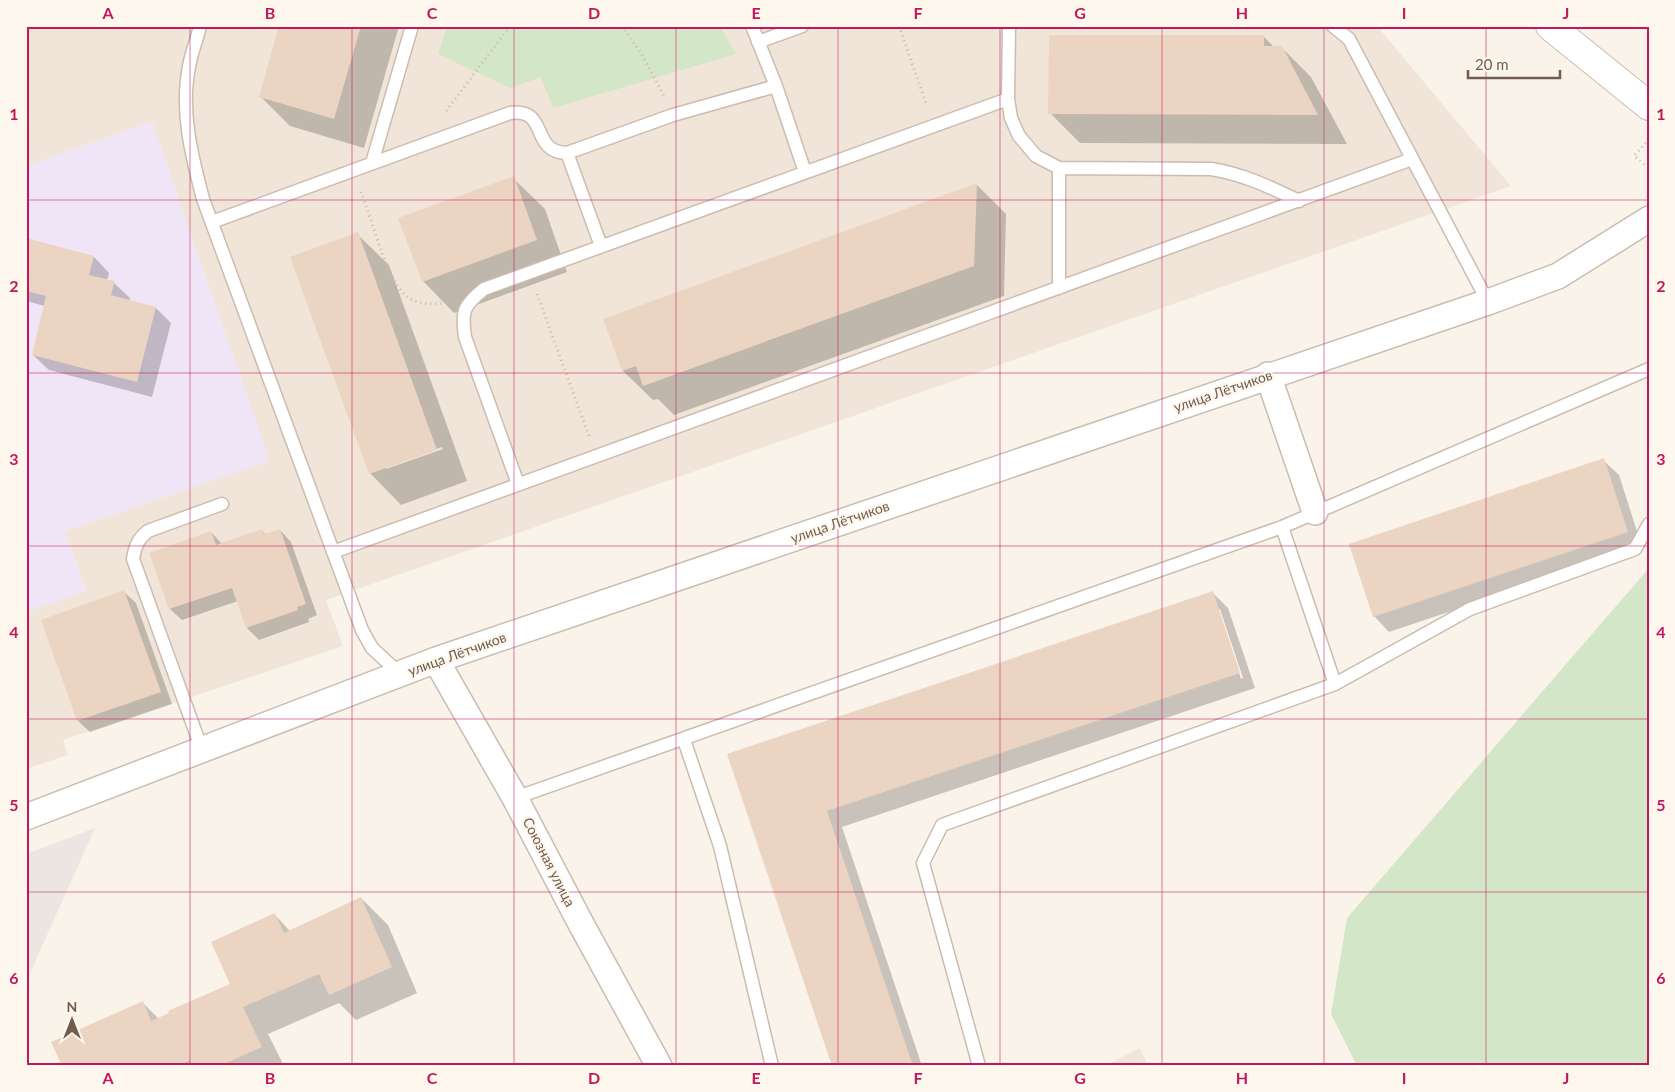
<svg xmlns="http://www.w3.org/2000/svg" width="1675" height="1092" font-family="Lato,sans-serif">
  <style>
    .residential { fill: #f0e5d8 }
    .industrial { fill: #ebe6e1 }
    .education { fill: #f0e5f6 }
    .green { fill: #d4e6c8 }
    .shadow { fill: #0003; fill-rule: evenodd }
    .building { fill: #ecd4c3 }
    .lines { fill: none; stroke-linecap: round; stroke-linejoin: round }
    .service-casing { stroke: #cbbcb0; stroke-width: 15 }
    .minor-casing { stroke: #cbbcb0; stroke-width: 28 }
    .secondary-casing { stroke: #cdbcae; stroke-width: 30 }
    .path { stroke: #d1b8a7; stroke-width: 3; stroke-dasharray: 1 4; stroke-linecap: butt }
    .service { stroke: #fff; stroke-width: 12 }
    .minor { stroke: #fff; stroke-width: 25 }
    .secondary { stroke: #fff; stroke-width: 28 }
    .grid { fill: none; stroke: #c2185b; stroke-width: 1; stroke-opacity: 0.55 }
    .labels { text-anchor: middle; stroke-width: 4.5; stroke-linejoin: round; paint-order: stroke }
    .street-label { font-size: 14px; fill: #715c4f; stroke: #fdf7ee }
    .neatline { fill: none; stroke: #c2185b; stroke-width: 2 }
    .grid-label { font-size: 16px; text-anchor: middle; font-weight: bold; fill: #c2185b }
  </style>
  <rect width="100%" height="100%" fill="#faf3e9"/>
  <path class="residential" d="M 26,26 L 1377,26 L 1511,186 L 326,600 L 343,646 L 63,740 L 68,755 L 26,769 L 26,612 L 86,591 L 65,531 L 269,461 L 152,122 L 26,166 Z
    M 1140,1048 L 1148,1066 L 1105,1066 Z"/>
  <path class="industrial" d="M 95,828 L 26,982 L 26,854 Z"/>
  <path class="education" d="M 152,122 L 270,461 L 65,531 L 86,591 L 26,612 L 26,166 Z"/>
  <path class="green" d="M 447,26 L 720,26 L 736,54 L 553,108 L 541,77 L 510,88 L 438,54 Z
    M 1649,568 L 1649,1066 L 1357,1066 L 1331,1014 L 1347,918 Z"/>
  <path class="shadow" d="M 281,26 L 399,26 L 364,148 L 290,126 L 260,96 Z
    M 1263,36 L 1274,47 L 1281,47 L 1311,77 L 1347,144 L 1080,143 L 1050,113 Z
    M 513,178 L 545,209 L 567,272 L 454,313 L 423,281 Z
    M 977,185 L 1006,214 L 1004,296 L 674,415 L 658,399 L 653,400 L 623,371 L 605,319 Z
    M 357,234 L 389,265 L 467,481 L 401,505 L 370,473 ZM 442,447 L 443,449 L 386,469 L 386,467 Z
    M 26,240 L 94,257 L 109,273 L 107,281 L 114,283 L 130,298 L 129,301 L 156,308 L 171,323 L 152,397 L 49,370 L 33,355 L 45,306 L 26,301 Z
    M 1603,460 L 1619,475 L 1642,547 L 1389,632 L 1374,616 Z
    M 262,530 L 266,535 L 280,530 L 291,542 L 317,615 L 308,619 L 309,622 L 259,640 L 247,628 L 238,601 L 182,620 L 170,609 L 211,532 L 222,544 Z
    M 124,592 L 136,603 L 172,704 L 90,732 L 78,721 L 43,621 Z
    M 1213,593 L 1228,608 L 1255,688 L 842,827 L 922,1066 L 833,1066 L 728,755 ZM 1218,609 L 1220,609 L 1243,678 L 1241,679 Z
    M 361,898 L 388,925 L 417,993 L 356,1020 L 339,1003 L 268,1034 L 284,1066 L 63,1066 L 143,1003 L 159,1019 L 231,984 L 275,915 L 290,931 Z"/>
  <path class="building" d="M 279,26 L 361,26 L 334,119 L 259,97 Z
    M 1049,35 L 1264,35 L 1264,46 L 1282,46 L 1318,115 L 1048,114 Z
    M 514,176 L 537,240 L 422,282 L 398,218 Z
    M 977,183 L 974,266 L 643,386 L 636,366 L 622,371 L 603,319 Z
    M 358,232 L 437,450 L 369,474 L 290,257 Z
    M 26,238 L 94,256 L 89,275 L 115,281 L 111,295 L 156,307 L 137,382 L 32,355 L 46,296 L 26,291 Z
    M 1604,458 L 1628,532 L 1373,617 L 1349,544 Z
    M 262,529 L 264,534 L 280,529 L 306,604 L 297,607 L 298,610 L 246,628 L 232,588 L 169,609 L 149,553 L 211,531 L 216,545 Z
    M 124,590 L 161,692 L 77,721 L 41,620 Z
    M 1213,591 L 1240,673 L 827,811 L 913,1066 L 832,1066 L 727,754 Z
    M 361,897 L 392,967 L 329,995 L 319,974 L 243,1007 L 262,1047 L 219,1066 L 192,1066 L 190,1060 L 177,1066 L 62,1066 L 51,1042 L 143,1001 L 151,1021 L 169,1013 L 168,1011 L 230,984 L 211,942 L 275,913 L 284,933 Z"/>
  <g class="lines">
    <defs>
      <path id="service" d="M 200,26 C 197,40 191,53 189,67 C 180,111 192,157 203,199 L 362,630 L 372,648 L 400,674
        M 752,26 L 776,86 L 805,172
        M 1009,26 L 1008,99 L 1011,118 L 1019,136 L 1036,156 L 1059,168 L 1211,169 C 1243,174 1270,187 1299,201
        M 1333,26 L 1349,39 L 1488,302
        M 758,42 L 802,26
        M 372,163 L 412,26
        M 212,222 L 510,113 C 550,108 529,152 567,153
        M 601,246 L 567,153 L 673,115 L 776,86
        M 1059,288 L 1059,168
        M 518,484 L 465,337 C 461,311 464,305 484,289 L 1008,99
        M 1282,527 L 1335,684
        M 333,552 L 1412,159
        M 684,740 L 720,846 L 772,1066
        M 202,750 L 133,559 C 135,546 138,539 148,531 L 222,504
        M 515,798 L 1282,527 L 1649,369
        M 979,1066 L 923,863 L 942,825 L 1335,684 L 1470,609 L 1635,549 L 1649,524"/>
      <path id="minor" d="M 1268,375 L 1315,512
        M 436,660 L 515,798 L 580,922 L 659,1066
        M 26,817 L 436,660 L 1488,302 L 1558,276 L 1649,219"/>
      <path id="secondary" d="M 1550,26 L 1649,106"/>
    </defs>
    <use href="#service" class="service-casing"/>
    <use href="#minor" class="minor-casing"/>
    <use href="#secondary" class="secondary-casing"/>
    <path class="path" d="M 622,26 L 641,53 L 664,96
      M 899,26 L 927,106
      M 446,111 L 510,26
      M 1649,139 L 1634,156 L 1649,168
      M 361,192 C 371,217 386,275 403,293 C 413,304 430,305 444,303
      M 537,294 L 589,436"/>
    <use href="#service" class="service"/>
    <use href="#minor" class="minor"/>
    <use href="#secondary" class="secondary"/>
  </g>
  <path class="grid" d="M 190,26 L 190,1066M 352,26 L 352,1066M 514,26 L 514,1066M 676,26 L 676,1066M 838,26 L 838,1066M 1000,26 L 1000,1066M 1162,26 L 1162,1066M 1324,26 L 1324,1066M 1486,26 L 1486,1066M 26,200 L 1649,200M 26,373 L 1649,373M 26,546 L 1649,546M 26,719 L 1649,719M 26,892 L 1649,892"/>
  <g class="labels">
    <g class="street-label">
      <text transform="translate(1223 391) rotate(-19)" y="5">улица Лётчиков</text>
      <text transform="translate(840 522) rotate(-19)" y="5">улица Лётчиков</text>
      <text transform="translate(457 654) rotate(-20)" y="5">улица Лётчиков</text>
      <text transform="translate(549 862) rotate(63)" y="5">Союзная улица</text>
    </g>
  </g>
  <rect width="1675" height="1092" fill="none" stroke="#fdf7ee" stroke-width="55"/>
  <g transform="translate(72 1020)" stroke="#fdf7ee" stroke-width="4" paint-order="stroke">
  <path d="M0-4L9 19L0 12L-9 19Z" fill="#715c4f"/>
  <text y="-8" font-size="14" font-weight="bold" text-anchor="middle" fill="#715c4f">N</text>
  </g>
  <path d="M1468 70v8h92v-8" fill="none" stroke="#715c4f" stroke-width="2.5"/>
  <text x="1475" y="70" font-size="15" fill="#715c4f" stroke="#fdf7ee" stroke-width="4" paint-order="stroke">20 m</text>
  <rect x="28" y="28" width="1620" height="1036" class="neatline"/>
  <g class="grid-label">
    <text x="108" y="19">A</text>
    <text x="270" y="19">B</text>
    <text x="432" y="19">C</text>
    <text x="594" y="19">D</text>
    <text x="756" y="19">E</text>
    <text x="918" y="19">F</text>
    <text x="1080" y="19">G</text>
    <text x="1242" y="19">H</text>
    <text x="1404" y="19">I</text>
    <text x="1566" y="19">J</text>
    <text x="14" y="120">1</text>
    <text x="1661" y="120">1</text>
    <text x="14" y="292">2</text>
    <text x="1661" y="292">2</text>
    <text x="14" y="465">3</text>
    <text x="1661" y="465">3</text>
    <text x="14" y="638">4</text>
    <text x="1661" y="638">4</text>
    <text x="14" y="811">5</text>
    <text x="1661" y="811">5</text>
    <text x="14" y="984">6</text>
    <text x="1661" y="984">6</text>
    <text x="108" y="1084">A</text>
    <text x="270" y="1084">B</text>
    <text x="432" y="1084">C</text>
    <text x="594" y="1084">D</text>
    <text x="756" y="1084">E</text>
    <text x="918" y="1084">F</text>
    <text x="1080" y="1084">G</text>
    <text x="1242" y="1084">H</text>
    <text x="1404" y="1084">I</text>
    <text x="1566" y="1084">J</text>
  </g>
</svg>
